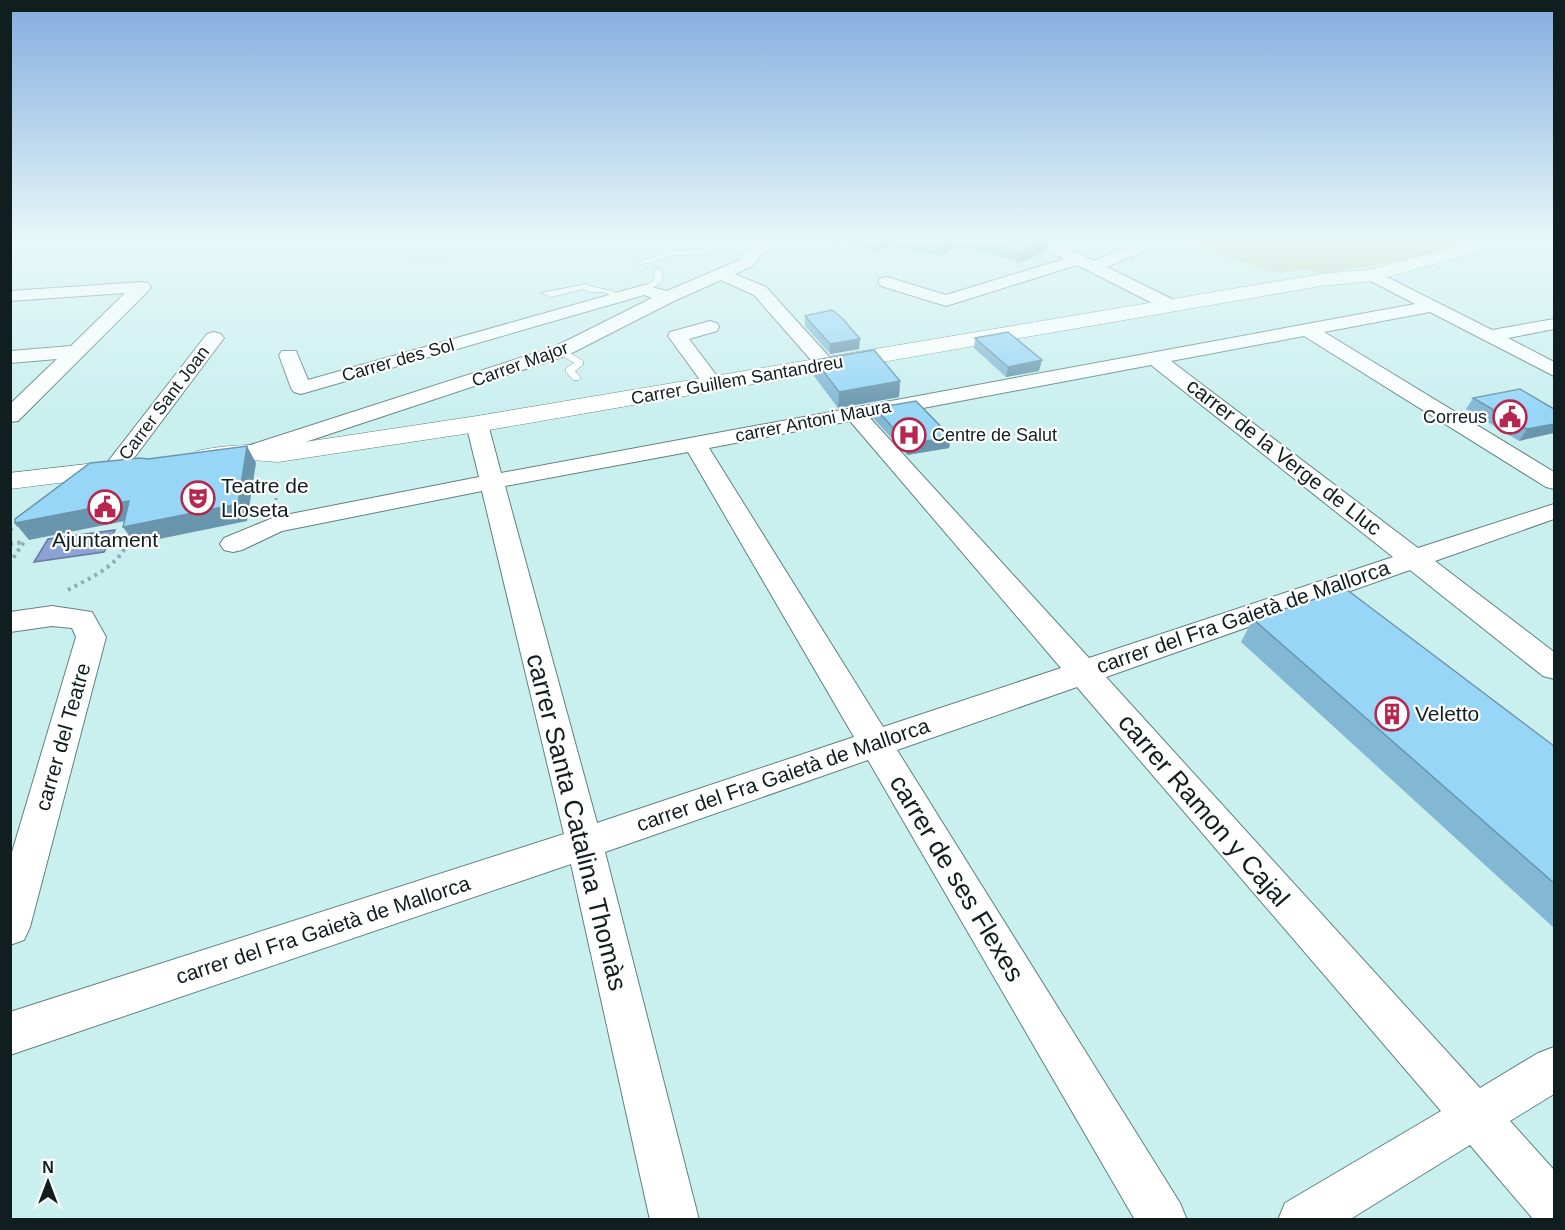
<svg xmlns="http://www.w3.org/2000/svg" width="1565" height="1230" font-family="Helvetica,sans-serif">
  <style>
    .green { fill: #bdcfab }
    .water { fill: #8ca1d4; stroke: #677a9e; stroke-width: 1.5 }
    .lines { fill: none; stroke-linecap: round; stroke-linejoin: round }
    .lane-casing { stroke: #608283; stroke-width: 1 }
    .street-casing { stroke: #608283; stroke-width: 2 }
    .secondary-casing { stroke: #608283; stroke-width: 1 }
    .path-far2 { stroke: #8eacac; stroke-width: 2; stroke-dasharray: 1.5 3; stroke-linecap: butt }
    .path-far1 { stroke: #8eacac; stroke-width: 3; stroke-dasharray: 2 4; stroke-linecap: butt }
    .path { stroke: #8eacac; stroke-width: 4; stroke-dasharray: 3 4.5; stroke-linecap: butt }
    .lane { fill: #fff; fill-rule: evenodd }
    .street { fill: #fff; fill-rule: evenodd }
    .secondary { fill: #fff; fill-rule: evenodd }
    .wall { fill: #82b8d4 }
    .shaded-wall { fill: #6a96ad }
    .building { fill: #97d6f7; stroke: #6a96ad; stroke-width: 1.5 }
    .labels { text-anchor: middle; stroke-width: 4.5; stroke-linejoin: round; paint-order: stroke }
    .far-street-label { font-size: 18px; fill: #111e1f; stroke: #fff }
    .far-poi-label { font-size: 18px; fill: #111e1f; stroke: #fff; text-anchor: end }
    .street-label { font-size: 21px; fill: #111e1f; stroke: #fff }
    .poi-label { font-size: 21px; fill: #111e1f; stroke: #fff; text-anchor: start }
    .near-street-label { font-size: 26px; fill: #111e1f; stroke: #fff }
  </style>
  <rect width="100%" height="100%" fill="#caefef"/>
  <path class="green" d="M 1184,241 L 1481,241 L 1433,255 L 1319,274 L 1307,270 L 1275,273 Z"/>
  <path class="water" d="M 115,530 L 104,552 L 34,562 L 48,539 Z"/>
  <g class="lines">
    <defs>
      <path id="lane" d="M 718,244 L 758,253 L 754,255 L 719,248 L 702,254 L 674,255 L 639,265 L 635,263 L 674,251 L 701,250 Z
        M 655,268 L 662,270 L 662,281 L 647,292 L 641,292 L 641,288 L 654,280 Z
        M 586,284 C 598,290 612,288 624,297 L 620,300 L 604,292 L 590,292 L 584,289 L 551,297 L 541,293 Z
        M 558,349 L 564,349 L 583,361 L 583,365 L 575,371 L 581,378 L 579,380 L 573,380 L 566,372 L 566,368 L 574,363 L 558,353 Z"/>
      <path id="street" d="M 762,241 L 781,241 L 760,256 L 752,266 L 735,274 L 766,287 L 832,360 L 835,364 L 832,368 L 818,368 L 754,295 L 721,280 L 674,301 L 568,355 L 260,457 L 252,459 L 244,457 L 241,452 L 244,447 L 554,347 L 652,298 L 644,295 L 301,394 L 294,392 L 291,388 L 279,355 L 282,351 L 296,351 L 308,380 L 644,285 L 667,291 L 740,260 L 748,250 Z
        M 1033,241 L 1054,241 L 1094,261 L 1141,241 L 1163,241 L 1161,244 L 1107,267 L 1176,301 L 1179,305 L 1176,309 L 1164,309 L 1077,265 L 946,306 L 881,286 L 878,282 L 881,278 L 887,277 L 946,295 L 1064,259 Z
        M 1373,270 L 1492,330 L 1554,319 L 1554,329 L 1508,338 L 1554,362 L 1554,376 L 1430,312 L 1324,332 L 1554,472 L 1554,489 L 1546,487 L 1304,336 L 1171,361 L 1418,548 L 1554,504 L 1554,519 L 1435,561 L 1554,652 L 1554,679 L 1543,676 L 1410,570 L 1106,677 L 1480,1088 L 1538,1053 L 1554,1047 L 1554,1094 L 1510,1121 L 1554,1170 L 1554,1220 L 1534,1220 L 1470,1145 L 1349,1220 L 1278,1220 L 1285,1203 L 1441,1111 L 1077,687 L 897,750 L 1180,1203 L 1187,1220 L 1135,1220 L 868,760 L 605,852 L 699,1220 L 650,1220 L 571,864 L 10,1055 L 10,1012 L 564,834 L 482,491 L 282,531 L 242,550 L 233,552 L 224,550 L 220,544 L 224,538 L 275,517 L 479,477 L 466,424 L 469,419 L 477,417 L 485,419 L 488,424 L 501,473 L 1415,304 L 1367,279 L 1365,275 L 1367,271 ZM 1151,365 L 1393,557 L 1089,658 L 870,418 ZM 850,421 L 1061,668 L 883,727 L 709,448 ZM 688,452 L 854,737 L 597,823 L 505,486 Z
        M 142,282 L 148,283 L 151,287 L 148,291 L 18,421 L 10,422 L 10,404 L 57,359 L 10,363 L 10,351 L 71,346 L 125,293 L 10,301 L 10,291 Z
        M 710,321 L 717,323 L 719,327 L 717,331 L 689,339 L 723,384 L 720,388 L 713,390 L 706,388 L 668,336 L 670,332 Z
        M 214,332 L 221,334 L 224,338 L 122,474 L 114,476 L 106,474 L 102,469 L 106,464 L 207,334 Z
        M 52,606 L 92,612 L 106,637 L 30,927 L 24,940 L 10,945 L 10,859 L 76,637 L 72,628 L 52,626 L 10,632 L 10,612 Z"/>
      <path id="secondary" d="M 1477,241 L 1507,241 L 1504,245 L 1373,281 L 1321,286 L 477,432 L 278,462 L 252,460 L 206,465 L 197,463 L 193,457 L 197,451 C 223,445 251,444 278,446 L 477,416 L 1321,274 L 1372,269 Z
        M 122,460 L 132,462 L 136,468 L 132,474 L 10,489 L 10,473 Z"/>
    </defs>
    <use href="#lane" class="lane-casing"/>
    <use href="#street" class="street-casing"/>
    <use href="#secondary" class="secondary-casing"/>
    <path class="path-far2" d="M 473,241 L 413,261 L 424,262 L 511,241"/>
    <path class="path-far1" d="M 276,500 L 277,478"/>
    <path class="path" d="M 10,530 L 19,523
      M 10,544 L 24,542 L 10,563
      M 68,590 C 93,576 125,564 130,533"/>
    <use href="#lane" class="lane"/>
    <use href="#street" class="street"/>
    <use href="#secondary" class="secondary"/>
  </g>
  <path class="wall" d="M 818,241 L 957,241 L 956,248 L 940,256 L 890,246 L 878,251 L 843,242 L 836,246 Z
    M 957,241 L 1048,241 L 1046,251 L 1019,263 L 978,250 L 959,247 L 959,242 Z
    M 805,316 L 859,349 L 830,354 L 805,326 Z
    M 975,338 L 1039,371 L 1006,377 L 974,348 Z
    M 815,360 L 900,381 L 899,397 L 838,408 L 814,376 Z
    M 1473,398 L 1554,409 L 1519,441 L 1466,409 Z
    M 875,408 L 951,437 L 949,448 L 907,455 L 874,419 Z
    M 1253,619 L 1554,746 L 1554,928 L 1241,642 Z"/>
  <path class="shaded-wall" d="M 836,241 L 843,241 L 836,246 Z
    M 879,241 L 891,241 L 890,246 L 878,251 Z
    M 950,241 L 957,241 L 956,248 L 940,256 L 942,245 Z
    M 1045,241 L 1048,241 L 1046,251 L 1019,263 L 1021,252 Z
    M 860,339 L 859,349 L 830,354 L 830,344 Z
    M 1042,360 L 1039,371 L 1006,377 L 1008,367 Z
    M 900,381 L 899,397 L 838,408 L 839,392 Z
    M 1554,424 L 1554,433 L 1519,441 L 1527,429 Z
    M 951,437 L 949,448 L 907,455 L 908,444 Z
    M 247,446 L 256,463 L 247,521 L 135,544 L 123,527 Z
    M 129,501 L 140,518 L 29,540 L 15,523 Z"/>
  <path class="building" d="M 922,241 L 950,241 L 942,245 Z
    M 987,241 L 1045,241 L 1021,252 Z
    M 832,310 L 843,319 L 860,339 L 830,344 L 805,316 Z
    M 1008,332 L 1042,360 L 1008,367 L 975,338 Z
    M 874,350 L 900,381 L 839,392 L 815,360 Z
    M 1520,389 L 1554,409 L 1554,424 L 1527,429 L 1473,398 Z
    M 916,401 L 951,437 L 908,444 L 875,408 Z
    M 247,446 L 238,504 L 123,527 L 129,501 L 15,523 L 15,519 L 90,463 L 140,458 L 148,459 Z
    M 1346,589 L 1554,746 L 1554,883 L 1253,619 Z"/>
  <linearGradient id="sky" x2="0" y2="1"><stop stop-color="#83ace0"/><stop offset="0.58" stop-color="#e7f8f8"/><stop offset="1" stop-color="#e7f8f8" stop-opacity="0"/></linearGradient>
  <rect width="1565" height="413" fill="url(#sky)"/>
  <defs>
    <symbol id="civic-ring" viewBox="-11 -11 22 22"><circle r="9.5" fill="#fff" stroke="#b7264e" stroke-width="1.5"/><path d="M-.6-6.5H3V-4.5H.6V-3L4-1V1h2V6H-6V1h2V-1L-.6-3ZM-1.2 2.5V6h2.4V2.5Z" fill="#b7264e"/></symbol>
    <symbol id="hospital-ring" viewBox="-11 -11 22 22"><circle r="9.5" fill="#fff" stroke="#b7264e" stroke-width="1.5"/><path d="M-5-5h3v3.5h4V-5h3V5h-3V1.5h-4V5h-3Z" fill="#b7264e"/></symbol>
    <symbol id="theatre-ring" viewBox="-11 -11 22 22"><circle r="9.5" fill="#fff" stroke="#b7264e" stroke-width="1.5"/><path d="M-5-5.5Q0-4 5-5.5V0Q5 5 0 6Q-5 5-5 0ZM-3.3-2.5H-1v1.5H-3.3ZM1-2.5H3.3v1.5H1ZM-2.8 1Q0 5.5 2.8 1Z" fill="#b7264e"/></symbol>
    <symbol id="building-ring" viewBox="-11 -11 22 22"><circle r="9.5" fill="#fff" stroke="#b7264e" stroke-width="1.5"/><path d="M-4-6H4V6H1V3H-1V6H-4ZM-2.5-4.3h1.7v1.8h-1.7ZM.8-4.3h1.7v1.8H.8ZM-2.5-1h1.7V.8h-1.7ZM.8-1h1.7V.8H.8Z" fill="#b7264e"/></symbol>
  </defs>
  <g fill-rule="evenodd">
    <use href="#civic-ring" x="1491" y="398" width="38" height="38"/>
    <use href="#hospital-ring" x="890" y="416" width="38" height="38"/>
    <use href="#theatre-ring" x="179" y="479" width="38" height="38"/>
    <use href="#civic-ring" x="86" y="488" width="38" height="38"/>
    <use href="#building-ring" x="1373" y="695" width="38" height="38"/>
  </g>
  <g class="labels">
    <g class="far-street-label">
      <text transform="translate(398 360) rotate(-16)" y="6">Carrer des Sol</text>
      <text transform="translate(520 364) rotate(-20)" y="6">Carrer Major</text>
      <text transform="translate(737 380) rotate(-10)" y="6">Carrer Guillem Santandreu</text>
      <text transform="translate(164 403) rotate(-53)" y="6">Carrer Sant Joan</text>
      <text transform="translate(813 421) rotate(-11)" y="6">carrer Antoni Maura</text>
    </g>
    <g class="far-poi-label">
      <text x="1487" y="423">Correus</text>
      <text x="932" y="441" text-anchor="start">Centre de Salut</text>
    </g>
    <g class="street-label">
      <text transform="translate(1284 457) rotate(38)" y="7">carrer de la Verge de Lluc</text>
      <text transform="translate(1243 617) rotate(-19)" y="7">carrer del Fra Gaietà de Mallorca</text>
      <text transform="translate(63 737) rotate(-74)" y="7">carrer del Teatre</text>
      <text transform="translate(783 775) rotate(-19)" y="7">carrer del Fra Gaietà de Mallorca</text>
      <text transform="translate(323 930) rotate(-18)" y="7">carrer del Fra Gaietà de Mallorca</text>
    </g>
    <g class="poi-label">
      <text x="221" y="493">Teatre de<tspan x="221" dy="24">Lloseta</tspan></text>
      <text x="105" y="547" text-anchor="middle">Ajuntament</text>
      <text x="1415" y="721">Veletto</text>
    </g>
    <g class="near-street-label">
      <text transform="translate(1204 810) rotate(49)" y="9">carrer Ramon y Cajal</text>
      <text transform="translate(577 822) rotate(76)" y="9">carrer Santa Catalina Thomàs</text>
      <text transform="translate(957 878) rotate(59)" y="9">carrer de ses Flexes</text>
    </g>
  </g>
  <rect width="1565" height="1230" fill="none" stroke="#111e1f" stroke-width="24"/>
  <g transform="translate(48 1182)" stroke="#ffffff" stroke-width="4.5" paint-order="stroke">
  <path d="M0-4.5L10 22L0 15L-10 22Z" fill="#111e1f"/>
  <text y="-9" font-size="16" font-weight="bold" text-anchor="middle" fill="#111e1f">N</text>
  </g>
</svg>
